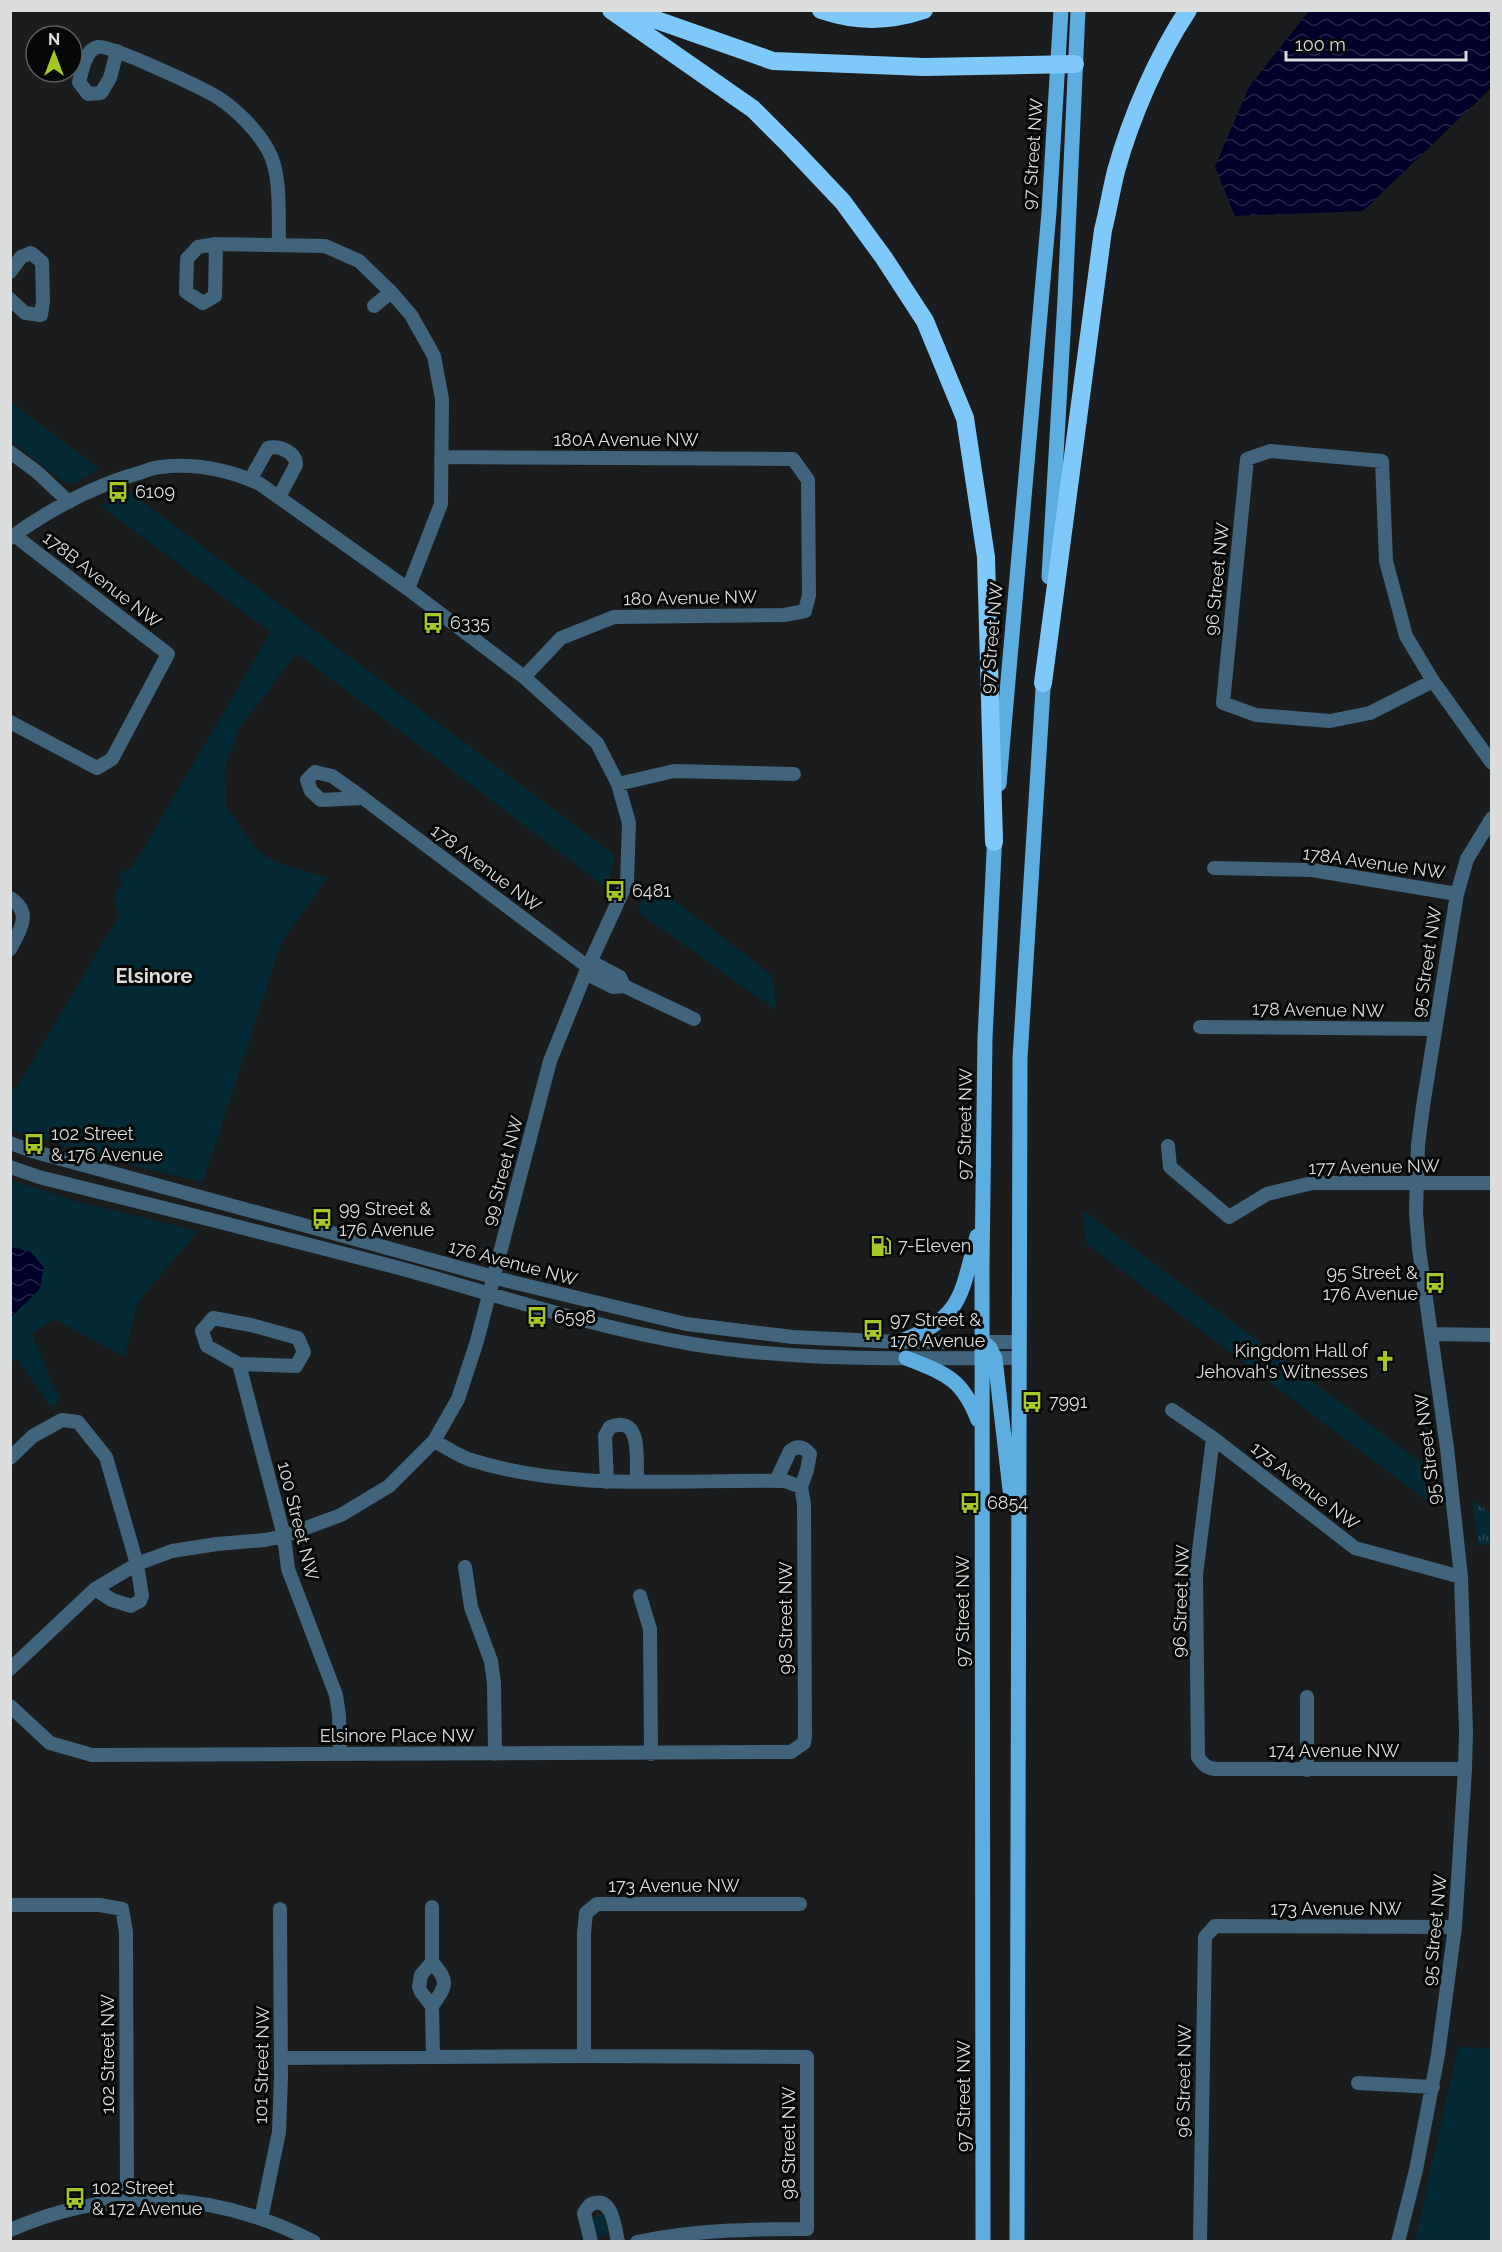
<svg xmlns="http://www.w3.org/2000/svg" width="1502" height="2252" font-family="Raleway,sans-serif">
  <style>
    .grass { fill: url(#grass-tufts) }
    .green { fill: #042b35 }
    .water { fill: url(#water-waves) }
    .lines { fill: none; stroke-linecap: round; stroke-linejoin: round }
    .minor { stroke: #3f647c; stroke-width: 14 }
    .major { stroke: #5dade1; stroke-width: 15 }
    .highway { stroke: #7ec8fa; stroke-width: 18 }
    .labels { text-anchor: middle; stroke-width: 6; stroke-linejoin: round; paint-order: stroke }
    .street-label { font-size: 18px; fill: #dcdede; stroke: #060707 }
    .poi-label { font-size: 18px; fill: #dcdede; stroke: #060707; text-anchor: start }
    .neighbourhood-label { font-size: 20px; font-weight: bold; fill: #dcdede; stroke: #060707 }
  </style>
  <defs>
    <pattern id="grass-tufts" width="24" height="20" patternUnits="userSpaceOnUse" patternTransform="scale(1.5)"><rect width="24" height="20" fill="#042b35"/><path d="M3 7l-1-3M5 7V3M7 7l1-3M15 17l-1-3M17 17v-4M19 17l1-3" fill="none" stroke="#284952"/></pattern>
    <pattern id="water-waves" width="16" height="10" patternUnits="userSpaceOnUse" patternTransform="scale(1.5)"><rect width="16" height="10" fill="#00002b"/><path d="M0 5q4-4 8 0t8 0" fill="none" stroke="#252549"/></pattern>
  </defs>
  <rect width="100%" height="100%" fill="#1a1c1d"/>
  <path class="grass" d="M 1473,1500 L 1491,1514 L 1491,1545 L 1478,1545 Z
    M 598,2214 L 605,2217 L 608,2229 L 606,2235 L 602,2237 L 595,2233 L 592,2220 Z"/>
  <path class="green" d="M 10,402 L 11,402 L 100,469 L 71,485 L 63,481 L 11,441 Z
    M 131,493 L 615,855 L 607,888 L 297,653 L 239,729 L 225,769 L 226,807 L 256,848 L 266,856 L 281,864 L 328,878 L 282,941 L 203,1182 L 135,1166 L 11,1130 L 11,1090 L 18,1086 L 120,914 C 112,901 114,895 122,883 L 119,873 L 132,868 L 271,632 L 101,506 Z
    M 650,882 L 773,976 L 776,1010 L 638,912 Z
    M 11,1180 L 75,1201 L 198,1231 L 137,1303 L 125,1357 L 54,1319 L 32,1334 L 60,1401 L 51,1407 L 17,1359 L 11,1363 L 11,1317 L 40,1289 L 31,1252 L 11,1247 Z
    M 1083,1210 L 1426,1466 L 1430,1503 L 1086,1243 Z
    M 1458,2047 L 1491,2048 L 1491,2241 L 1415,2241 Z"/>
  <path class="water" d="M 1309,11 L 1491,11 L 1491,88 L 1363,211 L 1235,216 L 1215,167 L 1249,87 Z
    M 11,1247 L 31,1252 L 44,1267 L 40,1289 L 11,1317 Z"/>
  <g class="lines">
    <path class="minor" d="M 117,51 L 110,78 L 101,93 L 88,94 L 79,82 C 82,72 85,49 98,47 C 111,45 202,88 217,97 C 236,109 257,130 268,150 C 282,174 278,217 279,245
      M 216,244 L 215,296 L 203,303 L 186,292 L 187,259 L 198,247 L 216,244 L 325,246 L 359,261 L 391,292 L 411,315 L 434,356 L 442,399 L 441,504 L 408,589
      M 10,272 L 21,257 L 31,253 L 42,262 L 43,301 L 41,315 L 25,313 L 10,299
      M 374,306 L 391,292
      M 10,452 L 37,472 L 69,502
      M 441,457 L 793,459 L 808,480 L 809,595 L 805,611 L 784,615 L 614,617 L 561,638 L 524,677
      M 250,480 L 268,448 C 279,445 296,452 296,465 L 279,497
      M 10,538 C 49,510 93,486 139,473 C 146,471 154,467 161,467 C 195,463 229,470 260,484 L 408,589 L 524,677 L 597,743 L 618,784 L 629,823 L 627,882 L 588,967 L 550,1061 L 477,1341 L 458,1399 L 434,1441 L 389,1486 L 341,1515 L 284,1536 L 265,1540 L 217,1544 L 172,1551 L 137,1564 L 95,1589 L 10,1669
      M 1433,681 L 1370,713 L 1330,721 L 1256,715 L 1223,703 L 1247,459 L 1270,451 L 1382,461 L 1386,561 L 1406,636 L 1433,681 L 1492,763
      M 10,722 L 97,768 L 112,759 L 168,654 L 14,535
      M 618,784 L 674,771 L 794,774
      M 363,798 L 321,800 L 311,791 L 307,780 L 315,772 L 332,776 L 363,798 L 588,967
      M 1214,868 L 1312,870 L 1457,894
      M 10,898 C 33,912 20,931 10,949
      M 588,967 L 589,975 L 613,987 L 624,986 L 694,1019
      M 588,967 L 597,965 L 620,977 L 624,986
      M 1200,1027 L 1435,1029
      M 10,1143 L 32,1151 L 512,1282 L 686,1324 L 793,1337 L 899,1342 L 1018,1342
      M 1168,1146 L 1170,1167 L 1229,1217 L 1267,1194 L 1312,1183 L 1492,1183
      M 10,1167 L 39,1177 C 163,1208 287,1238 410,1271 C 503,1297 596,1328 692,1344 C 800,1362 910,1358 1018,1358
      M 213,1318 L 251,1325 L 298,1338 L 304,1352 L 296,1366 L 239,1364 L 207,1346 L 202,1331 Z
      M 1432,1334 L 1492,1335
      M 239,1364 L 284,1536 L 288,1569 L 336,1695 L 339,1715 L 340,1754
      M 1172,1410 L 1213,1438 L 1355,1548 L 1461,1577
      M 1213,1438 L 1196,1575 L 1198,1757 C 1204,1766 1208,1769 1219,1769 L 1465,1769
      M 434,1441 C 446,1447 458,1456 471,1460 C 572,1492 680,1479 785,1481 L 801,1487
      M 10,1458 L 33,1436 L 62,1420 L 78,1422 L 106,1457 L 137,1564 L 142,1596 L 140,1601 L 131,1606 L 112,1600 L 95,1589
      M 776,1481 L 790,1451 C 798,1445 804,1447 810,1454 L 807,1470 L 801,1487
      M 607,1482 L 605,1436 L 610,1427 C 643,1414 636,1460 637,1481
      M 465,1567 L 471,1607 L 491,1661 L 494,1683 L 495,1754
      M 640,1596 L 650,1629 L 651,1754
      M 1307,1697 L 1307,1770
      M 10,1706 L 50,1743 L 92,1755 L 791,1752 L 804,1743 L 805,1736 L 804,1504 L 801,1487
      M 10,1905 L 100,1905 L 122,1909 L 126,1932 L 127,2199
      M 432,1907 L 432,1962 L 421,1975 L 419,1987 L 421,1992 L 432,2006 L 433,2056
      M 432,2006 C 447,1985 449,1982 432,1962
      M 584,2056 L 584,1933 L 586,1913 L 597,1904 L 800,1904
      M 281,2058 L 584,2056 L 807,2057 L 807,2229 C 749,2229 694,2230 637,2242
      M 1358,2083 L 1433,2087
      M 261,2219 L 279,2132 L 281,2077 L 280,1909
      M 10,2230 C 111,2186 216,2190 314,2242
      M 591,2242 L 584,2213 C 587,2208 589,2204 595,2203 C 613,2199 615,2229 618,2242
      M 1200,2242 L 1205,1937 L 1215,1926 L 1455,1927
      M 1398,2242 L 1416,2170 L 1438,2055 L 1455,1927 L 1465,1769 L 1466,1732 L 1461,1577 L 1447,1448 L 1419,1249 L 1416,1212 L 1418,1145 L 1423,1106 L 1457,894 L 1467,859 L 1492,818"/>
    <path class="major" d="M 1049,577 L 1065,299 L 1078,10
      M 999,784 L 1049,212 L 1061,10
      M 899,1342 C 963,1317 960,1297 977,1236
      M 983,1342 L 990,1348 L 995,1358 L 1010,1490
      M 906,1358 C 946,1374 962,1378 978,1420
      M 983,2242 L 982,1267 L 985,1038 L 995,832
      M 1017,2242 L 1020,1058 L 1044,673"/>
    <path class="highway" d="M 611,10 L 753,109 L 790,146 L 843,202 L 884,258 L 925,321 L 965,418 L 986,557 L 994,842
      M 628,10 L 773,61 L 924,67 L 1075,64
      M 821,10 C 857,22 887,22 924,10
      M 1043,683 L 1103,230 C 1108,211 1111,191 1116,171 C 1131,117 1157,57 1188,10"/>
  </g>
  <defs>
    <symbol id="bus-bare" viewBox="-9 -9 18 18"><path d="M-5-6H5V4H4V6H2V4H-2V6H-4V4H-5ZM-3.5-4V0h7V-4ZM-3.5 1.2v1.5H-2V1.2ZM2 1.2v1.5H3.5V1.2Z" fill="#a4c825" stroke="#060707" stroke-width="2.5" paint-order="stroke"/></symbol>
    <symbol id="fuel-bare" viewBox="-9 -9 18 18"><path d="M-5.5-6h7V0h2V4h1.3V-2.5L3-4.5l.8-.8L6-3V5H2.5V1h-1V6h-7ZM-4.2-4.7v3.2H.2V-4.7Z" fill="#a4c825" stroke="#060707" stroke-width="2.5" paint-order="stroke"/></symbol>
    <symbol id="church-bare" viewBox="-9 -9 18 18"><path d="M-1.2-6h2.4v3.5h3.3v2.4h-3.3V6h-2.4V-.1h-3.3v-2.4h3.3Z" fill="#a4c825" stroke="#060707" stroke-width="2.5" paint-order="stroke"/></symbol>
  </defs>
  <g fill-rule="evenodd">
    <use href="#bus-bare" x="103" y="477" width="30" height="30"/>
    <use href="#bus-bare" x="418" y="608" width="30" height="30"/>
    <use href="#bus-bare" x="600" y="876" width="30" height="30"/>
    <use href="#bus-bare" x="19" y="1129" width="30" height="30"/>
    <use href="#bus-bare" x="307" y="1204" width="30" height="30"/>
    <use href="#fuel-bare" x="866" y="1231" width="30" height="30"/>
    <use href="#bus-bare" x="1420" y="1268" width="30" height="30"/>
    <use href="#bus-bare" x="522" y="1302" width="30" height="30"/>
    <use href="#bus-bare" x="858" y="1315" width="30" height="30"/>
    <use href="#church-bare" x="1370" y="1346" width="30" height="30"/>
    <use href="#bus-bare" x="1017" y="1387" width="30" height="30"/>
    <use href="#bus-bare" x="955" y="1488" width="30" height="30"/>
    <use href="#bus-bare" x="60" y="2183" width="30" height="30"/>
  </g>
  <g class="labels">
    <g class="street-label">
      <text transform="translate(1033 154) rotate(-86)" y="6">97 Street NW</text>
      <text x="626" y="446">180A Avenue NW</text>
      <text transform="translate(1217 579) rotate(-84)" y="6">96 Street NW</text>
      <text transform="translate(102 580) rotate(38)" y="6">178B Avenue NW</text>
      <text transform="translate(690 598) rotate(-1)" y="6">180 Avenue NW</text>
      <text transform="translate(992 638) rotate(-85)" y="6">97 Street NW</text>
      <text transform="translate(1374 863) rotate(8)" y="6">178A Avenue NW</text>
      <text transform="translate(486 868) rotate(37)" y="6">178 Avenue NW</text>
      <text transform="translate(1427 962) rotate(-81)" y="6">95 Street NW</text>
      <text transform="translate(1318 1010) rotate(1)" y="6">178 Avenue NW</text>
      <text transform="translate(965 1124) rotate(-89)" y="6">97 Street NW</text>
      <text transform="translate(1374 1167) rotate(-1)" y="6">177 Avenue NW</text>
      <text transform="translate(503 1171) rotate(-75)" y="6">99 Street NW</text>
      <text transform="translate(513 1263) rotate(15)" y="6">176 Avenue NW</text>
      <text transform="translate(1428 1449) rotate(-97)" y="6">95 Street NW</text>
      <text transform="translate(1305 1486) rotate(38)" y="6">175 Avenue NW</text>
      <text transform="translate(298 1521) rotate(76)" y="6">100 Street NW</text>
      <text transform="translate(1181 1601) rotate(-88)" y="6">96 Street NW</text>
      <text transform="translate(963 1611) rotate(-90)" y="6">97 Street NW</text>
      <text transform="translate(786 1618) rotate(-90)" y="6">98 Street NW</text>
      <text x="397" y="1742">Elsinore Place NW</text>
      <text x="1334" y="1757">174 Avenue NW</text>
      <text x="674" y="1892">173 Avenue NW</text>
      <text x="1336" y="1915">173 Avenue NW</text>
      <text transform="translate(1435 1930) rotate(-84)" y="6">95 Street NW</text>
      <text transform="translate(108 2054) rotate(-90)" y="6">102 Street NW</text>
      <text transform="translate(262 2065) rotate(-89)" y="6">101 Street NW</text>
      <text transform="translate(1184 2081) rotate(-89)" y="6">96 Street NW</text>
      <text transform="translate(964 2096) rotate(-90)" y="6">97 Street NW</text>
      <text transform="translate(789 2143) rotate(-90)" y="6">98 Street NW</text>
    </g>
    <g class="poi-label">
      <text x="135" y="498">6109</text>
      <text x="450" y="629">6335</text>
      <text x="632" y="897">6481</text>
      <text x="51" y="1140">102 Street<tspan x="51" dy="21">&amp; 176 Avenue</tspan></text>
      <text x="339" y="1215">99 Street &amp;<tspan x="339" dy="21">176 Avenue</tspan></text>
      <text x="898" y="1252">7-Eleven</text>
      <text x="1418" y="1279" text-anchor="end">95 Street &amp;<tspan x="1418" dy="21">176 Avenue</tspan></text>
      <text x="554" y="1323">6598</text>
      <text x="890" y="1326">97 Street &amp;<tspan x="890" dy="21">176 Avenue</tspan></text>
      <text x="1368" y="1357" text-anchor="end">Kingdom Hall of<tspan x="1368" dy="21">Jehovah's Witnesses</tspan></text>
      <text x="1049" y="1408">7991</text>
      <text x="987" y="1509">6854</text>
      <text x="92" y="2194">102 Street<tspan x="92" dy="21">&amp; 172 Avenue</tspan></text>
    </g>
    <g class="neighbourhood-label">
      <text x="154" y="983">Elsinore</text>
    </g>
  </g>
  <rect width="1502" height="2252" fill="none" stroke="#dcdede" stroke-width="24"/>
  <g transform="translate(54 54)"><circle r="28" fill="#060707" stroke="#5c5d5d" stroke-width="1.5"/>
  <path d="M0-4.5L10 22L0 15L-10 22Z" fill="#a4c825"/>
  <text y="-9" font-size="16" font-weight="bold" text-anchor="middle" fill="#dcdede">N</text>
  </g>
  <path d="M1286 51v9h180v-9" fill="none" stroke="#dcdede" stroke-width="3"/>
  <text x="1295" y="51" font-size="18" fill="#dcdede" stroke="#060707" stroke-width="4.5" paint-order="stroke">100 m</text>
</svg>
